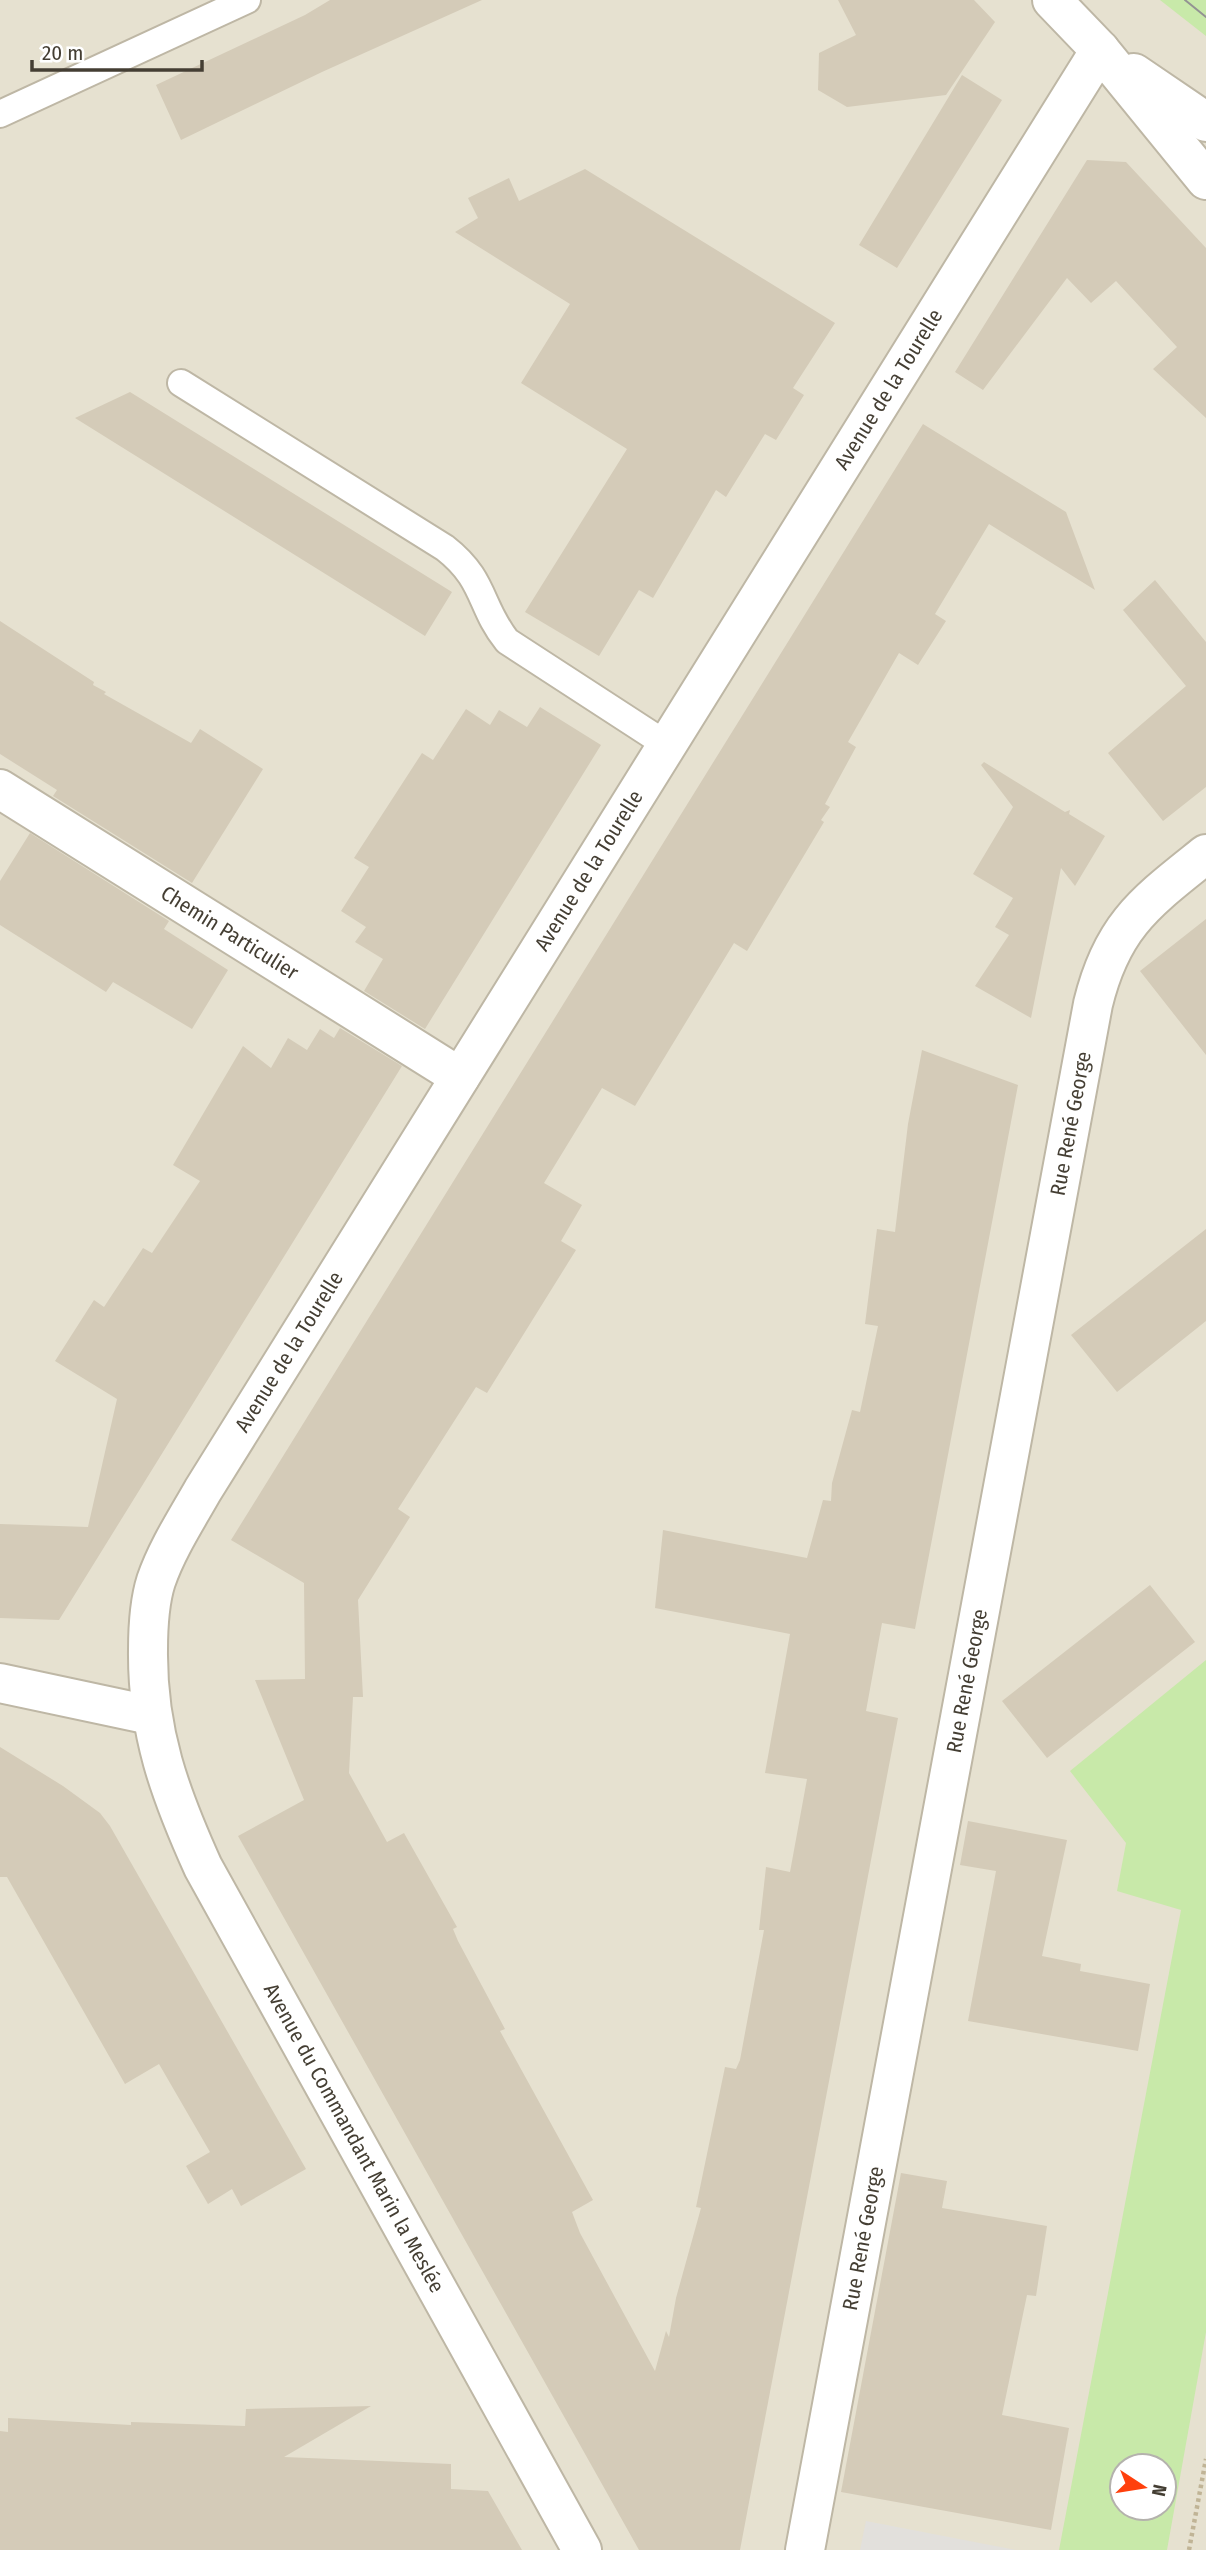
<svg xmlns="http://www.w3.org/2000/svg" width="1206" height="2550" font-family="'Fira Sans Condensed',sans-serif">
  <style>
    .residential { fill: #e6e1d0; fill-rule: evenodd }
    .green { fill: #c8e9a9; fill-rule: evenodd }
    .parking { fill: #e2e0dc }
    .building { fill: #d4cbb8 }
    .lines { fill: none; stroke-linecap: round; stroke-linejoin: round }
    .service-casing { stroke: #beb7a5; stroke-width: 30 }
    .minor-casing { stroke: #beb7a5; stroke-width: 42 }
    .tertiary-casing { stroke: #beb7a5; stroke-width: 42 }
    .path { stroke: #c0b496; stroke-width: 4.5; stroke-dasharray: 3.5 3.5; stroke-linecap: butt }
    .service { stroke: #fff; stroke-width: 26 }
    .minor { stroke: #fff; stroke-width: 38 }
    .tertiary { stroke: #fff; stroke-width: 38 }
    .tram { stroke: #939393; stroke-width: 2 }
    .labels { text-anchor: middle; stroke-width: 5; stroke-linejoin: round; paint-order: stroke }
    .street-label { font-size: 21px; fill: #443e33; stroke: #fff }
  </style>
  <rect width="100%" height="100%" fill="#f2eee3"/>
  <path class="residential" d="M 0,0 L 1206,0 L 1206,2550 L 0,2550 ZM 1122,2466 L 1164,2466 L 1164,2508 L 1122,2508 Z"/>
  <path class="green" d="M 1160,0 L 1206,0 L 1206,36 Z
    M 1206,1660 L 1206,2332 L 1167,2550 L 1059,2550 L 1181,1910 L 1117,1891 L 1126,1843 L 1070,1771 ZM 1164,2466 L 1164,2508 L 1122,2508 L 1122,2466 Z"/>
  <path class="parking" d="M 866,2521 L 1016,2550 L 860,2550 Z"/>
  <path class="building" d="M 330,0 L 482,0 L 322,72 L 181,140 L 156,85 L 305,15 Z
    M 838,0 L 974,0 L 995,22 L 946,95 L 847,107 L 818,90 L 819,53 L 856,35 Z
    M 962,75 L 1002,100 L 897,268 L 859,245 Z
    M 1087,160 L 1126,162 L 1206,248 L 1206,418 L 1153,369 L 1177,347 L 1116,281 L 1091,303 L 1067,278 L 983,390 L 955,372 Z
    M 585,169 L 835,323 L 793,388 L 804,395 L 776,440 L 765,434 L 726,497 L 716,490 L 653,598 L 639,590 L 599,656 L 525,612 L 627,449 L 521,383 L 570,304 L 455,232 L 478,218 L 468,198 L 509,178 L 519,201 Z
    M 130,392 L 452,592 L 425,636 L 75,418 Z
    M 923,424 L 1066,512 L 1095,590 L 989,524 L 935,614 L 946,621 L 918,665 L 899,653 L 848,742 L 856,747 L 825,804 L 830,807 L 821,820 L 824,822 L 747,951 L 734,943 L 635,1106 L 602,1088 L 544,1183 L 582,1205 L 561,1241 L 576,1250 L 487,1393 L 476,1387 L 398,1509 L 410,1517 L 358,1600 L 363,1697 L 353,1697 L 349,1773 L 387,1842 L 404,1833 L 457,1927 L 453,1929 L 458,1941 L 505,2029 L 500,2031 L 593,2200 L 572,2212 L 580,2233 L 655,2371 L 666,2331 L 669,2337 L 676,2298 L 701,2208 L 696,2207 L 725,2067 L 736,2069 L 740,2060 L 764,1930 L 759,1930 L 766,1867 L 790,1872 L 807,1779 L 765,1773 L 790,1634 L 655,1608 L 663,1530 L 807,1558 L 823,1500 L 831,1501 L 832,1483 L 852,1410 L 860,1412 L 878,1326 L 865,1324 L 877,1229 L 895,1232 L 908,1124 L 922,1050 L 1018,1085 L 915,1629 L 882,1623 L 866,1711 L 898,1718 L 740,2550 L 639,2550 L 238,1836 L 304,1800 L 255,1680 L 305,1679 L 304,1583 L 231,1540 Z
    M 1155,580 L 1206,642 L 1206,787 L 1163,821 L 1108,753 L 1186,686 L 1123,610 Z
    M 0,621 L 94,682 L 93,685 L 106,692 L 104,694 L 191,743 L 200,729 L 263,769 L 192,883 L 53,796 L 57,790 L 0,754 Z
    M 540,707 L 601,745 L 425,1029 L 364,991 L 383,959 L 355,942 L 366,927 L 341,911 L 369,867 L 354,858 L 422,753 L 433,760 L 466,709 L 490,725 L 499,710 L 527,727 Z
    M 984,762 L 1065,812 L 1070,810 L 1069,814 L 1105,836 L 1075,886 L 1061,868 L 1031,1018 L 975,986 L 1009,935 L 995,927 L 1013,898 L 973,874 L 1013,807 L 981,765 Z
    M 30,833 L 169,921 L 164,929 L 228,970 L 192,1029 L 113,982 L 106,992 L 0,925 L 0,881 Z
    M 1206,919 L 1206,1055 L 1140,971 Z
    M 340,1028 L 402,1066 L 59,1620 L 0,1618 L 0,1524 L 88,1527 L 117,1399 L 55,1361 L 94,1300 L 104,1307 L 143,1248 L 152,1253 L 200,1181 L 173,1165 L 243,1046 L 271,1068 L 288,1038 L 307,1050 L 320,1029 L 334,1038 Z
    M 1206,1229 L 1206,1321 L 1117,1392 L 1071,1335 Z
    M 1150,1585 L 1195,1642 L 1047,1758 L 1002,1701 Z
    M 0,1747 L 63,1786 L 100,1813 L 110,1826 L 306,2169 L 241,2206 L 232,2189 L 208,2204 L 186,2166 L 210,2152 L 159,2064 L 125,2084 L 7,1877 L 0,1877 Z
    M 968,1821 L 1067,1840 L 1042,1956 L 1081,1964 L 1080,1971 L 1150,1984 L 1138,2051 L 968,2021 L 996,1871 L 960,1865 Z
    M 901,2173 L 947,2181 L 942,2208 L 1047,2226 L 1036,2296 L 1027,2295 L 1002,2415 L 1069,2428 L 1051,2530 L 841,2492 Z
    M 371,2406 L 284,2457 L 451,2464 L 451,2489 L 488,2491 L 522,2550 L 0,2550 L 0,2431 L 8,2432 L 8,2418 L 131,2425 L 131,2422 L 245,2426 L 246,2409 Z"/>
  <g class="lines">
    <defs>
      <path id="service" d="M 0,114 L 247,0
        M 181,383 L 445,548 C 486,580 479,606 507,641 L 667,745"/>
      <g id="minor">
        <path id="s1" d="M 0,789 L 460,1077"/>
        <path d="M 0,1683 L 150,1715"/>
        <path id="s2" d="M 582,2550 L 203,1867 C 170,1794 147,1732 148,1650 C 148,1628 149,1603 156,1581 C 167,1549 186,1520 203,1490 L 1100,50"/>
      </g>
      <g id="tertiary">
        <path d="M 1052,0 L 1100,50 L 1206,180"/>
        <path d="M 1134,73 L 1206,122"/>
        <path id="s3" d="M 805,2550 L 1093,1004 C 1112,925 1146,902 1206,854"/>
      </g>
    </defs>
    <use href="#service" class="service-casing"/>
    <use href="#minor" class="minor-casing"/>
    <use href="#tertiary" class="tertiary-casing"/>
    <path class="path" d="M 1189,2550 L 1206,2459"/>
    <use href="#service" class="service"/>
    <use href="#minor" class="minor"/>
    <use href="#tertiary" class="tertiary"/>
    <path class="tram" d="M 1185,0 L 1206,17"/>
  </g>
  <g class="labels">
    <g class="street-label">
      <text dy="7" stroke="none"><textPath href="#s2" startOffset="2476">Avenue de la Tourelle</textPath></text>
      <text dy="7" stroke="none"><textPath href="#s2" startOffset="1909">Avenue de la Tourelle</textPath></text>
      <text dy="7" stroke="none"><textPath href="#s1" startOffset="271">Chemin Particulier</textPath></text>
      <text dy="7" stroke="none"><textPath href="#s3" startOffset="1451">Rue René George</textPath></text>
      <text dy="7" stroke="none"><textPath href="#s2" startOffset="1342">Avenue de la Tourelle</textPath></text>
      <text dy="7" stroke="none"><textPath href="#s3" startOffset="884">Rue René George</textPath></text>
      <text transform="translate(354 2138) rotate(61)" y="7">Avenue du Commandant Marin la Meslée</text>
      <text dy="7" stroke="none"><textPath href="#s3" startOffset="317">Rue René George</textPath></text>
    </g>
  </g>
  <g transform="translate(1143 2487) rotate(102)"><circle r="33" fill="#ffffff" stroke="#b4b2ad" stroke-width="2"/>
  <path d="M0-5L12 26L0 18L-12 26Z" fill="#ff400d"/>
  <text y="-10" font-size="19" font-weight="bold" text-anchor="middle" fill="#443e33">N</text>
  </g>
  <path d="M32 60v10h170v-10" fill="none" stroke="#443e33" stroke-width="3.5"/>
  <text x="42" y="60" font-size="21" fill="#443e33" stroke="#ffffff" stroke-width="5" paint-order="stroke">20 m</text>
</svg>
